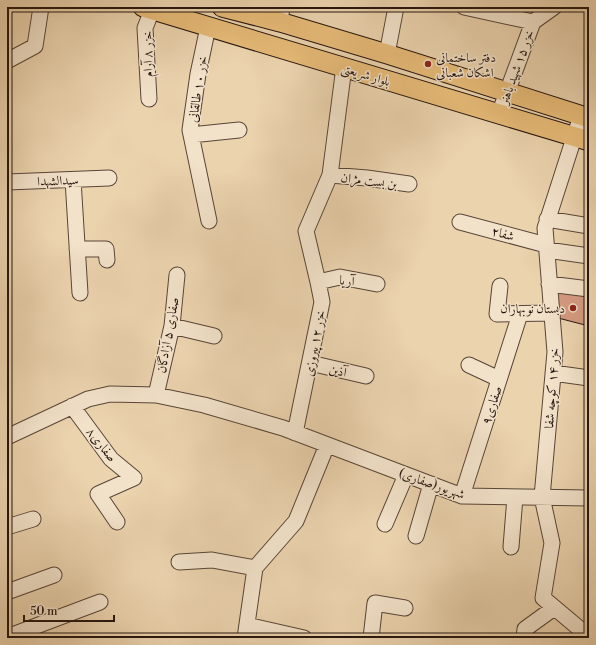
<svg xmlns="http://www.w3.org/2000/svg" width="596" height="645" font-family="'Libre Bodoni',Amiri,serif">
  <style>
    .building { fill: #d49a81; stroke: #27160f }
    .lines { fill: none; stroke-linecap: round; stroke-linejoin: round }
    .minor-casing { stroke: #584537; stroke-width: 17 }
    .major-casing { stroke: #27160f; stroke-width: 21 }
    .minor { stroke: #f2e2ca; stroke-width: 15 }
    .major { stroke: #e6ba77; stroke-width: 19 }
    .poi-dot { fill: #8f2418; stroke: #f2e2ca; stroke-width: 1.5 }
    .labels { text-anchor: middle; stroke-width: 3; stroke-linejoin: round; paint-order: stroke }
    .street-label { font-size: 13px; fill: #27160f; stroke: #f2e2ca }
    .poi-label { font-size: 13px; fill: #27160f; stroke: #f2e2ca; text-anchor: start }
  </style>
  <rect width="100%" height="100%" fill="#ebd3ae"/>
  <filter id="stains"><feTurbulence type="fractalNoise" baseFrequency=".005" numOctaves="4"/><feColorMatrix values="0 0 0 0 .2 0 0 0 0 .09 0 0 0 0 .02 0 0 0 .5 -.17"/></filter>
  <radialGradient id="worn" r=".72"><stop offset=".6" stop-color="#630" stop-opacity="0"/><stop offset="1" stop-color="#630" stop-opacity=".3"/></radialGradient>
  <path class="building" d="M 554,291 L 589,297 L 589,326 L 558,318 Z"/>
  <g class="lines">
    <defs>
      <path id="minor" d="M 464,7 L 533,22
        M 280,22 L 282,7
        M 208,27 L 198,74 L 190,130 L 209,221
        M 387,54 L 396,7
        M 7,61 L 35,46 L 41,7
        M 149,99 L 145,28 L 152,10
        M 499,114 L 533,22 L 554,7
        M 581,116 L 545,228 L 555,352 L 542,497 L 552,543 L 543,598 L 587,635 L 589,638
        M 191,135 L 239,130
        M 330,175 L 367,178 L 409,184
        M 73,180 L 80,293
        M 7,182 L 109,178
        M 547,219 L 589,226
        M 460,222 L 546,245
        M 77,249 L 106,249 L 107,260
        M 547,250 L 589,256
        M 318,282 L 340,277 L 377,284
        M 549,284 L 589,289
        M 500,286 L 497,314 L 552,313
        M 172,326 L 214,336
        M 310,363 L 366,376
        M 469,365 L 499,379
        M 553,373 L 589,378
        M 156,395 L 172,326 L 177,275
        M 72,406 L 111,459 L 134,478 L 98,494 L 117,522
        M 295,433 L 322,302 L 318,282 L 306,231 L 330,175 L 344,67
        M 7,437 L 88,399 L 110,394 L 156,395 L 204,405 L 283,428 L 462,496 L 589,498
        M 462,496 L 520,314
        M 385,524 L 406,475
        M 7,527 L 33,519
        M 416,536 L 431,484
        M 511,547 L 515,497
        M 179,562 L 212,560 L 255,568
        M 7,592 L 54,575
        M 247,625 L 304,638
        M 7,637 L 100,602
        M 245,638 L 255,568 L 296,521 L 327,445
        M 371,638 L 375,603 L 405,608
        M 524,638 L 525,629 L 554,608"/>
      <path id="major" d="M 143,7 L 589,141
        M 222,7 L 280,22 L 387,54 L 589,118"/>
    </defs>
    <use href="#minor" class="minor-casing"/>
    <use href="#major" class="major-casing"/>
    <use href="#minor" class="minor"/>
    <use href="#major" class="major"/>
  </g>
  <g class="poi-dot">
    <circle cx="428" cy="64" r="4"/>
    <circle cx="573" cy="308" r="4"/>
  </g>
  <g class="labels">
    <g class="street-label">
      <text transform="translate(147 54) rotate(-91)" y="5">خزر ۸ آرام</text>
      <text transform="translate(516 67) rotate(-70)" y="5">خزر ۱۵ شهید باهنر</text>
      <text transform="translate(366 74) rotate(17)" y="5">بلوار شریعتی</text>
      <text transform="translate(197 89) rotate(-81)" y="5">خزر ۱۰ طالقانی</text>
      <text transform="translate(58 180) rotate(-2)" y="5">سیدالشهدا</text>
      <text transform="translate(369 180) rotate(7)" y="5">بن بست مژان</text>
      <text transform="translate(503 233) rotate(15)" y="5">شفا۲</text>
      <text transform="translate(347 280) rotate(6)" y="5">آریا</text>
      <text transform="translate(167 335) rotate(-80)" y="5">صفاری ۵ آزادگان</text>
      <text transform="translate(314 343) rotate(-79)" y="5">خزر ۱۲ پیروزی</text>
      <text transform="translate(338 370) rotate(13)" y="5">آذین</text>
      <text transform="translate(551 388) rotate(-86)" y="5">خزر ۱۴ کوچه شفا</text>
      <text transform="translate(491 405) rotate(-72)" y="5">صفاری۹</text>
      <text transform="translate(102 444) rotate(51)" y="5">صفاری۸</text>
      <text transform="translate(432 483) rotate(19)" y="5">شهریور(صفاری)</text>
    </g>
    <g class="poi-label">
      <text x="436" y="62">دفتر ساختمانی<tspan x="436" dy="15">اشکان شعبانی</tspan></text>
      <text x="565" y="313" text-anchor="end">دبستان نوبهاران</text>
    </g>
  </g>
  <rect width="596" height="645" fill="none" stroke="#ebd3ae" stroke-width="24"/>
  <rect x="8" y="8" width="580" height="629" fill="none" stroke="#27160f" stroke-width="2"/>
  <rect x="12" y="12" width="572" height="621" fill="none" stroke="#27160f"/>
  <path d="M24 615v6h90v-6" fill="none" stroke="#27160f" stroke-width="2"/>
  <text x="30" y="615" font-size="12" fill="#27160f" stroke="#f2e2ca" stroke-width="3" paint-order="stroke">50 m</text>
  <rect width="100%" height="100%" filter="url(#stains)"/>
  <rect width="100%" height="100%" fill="url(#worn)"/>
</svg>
